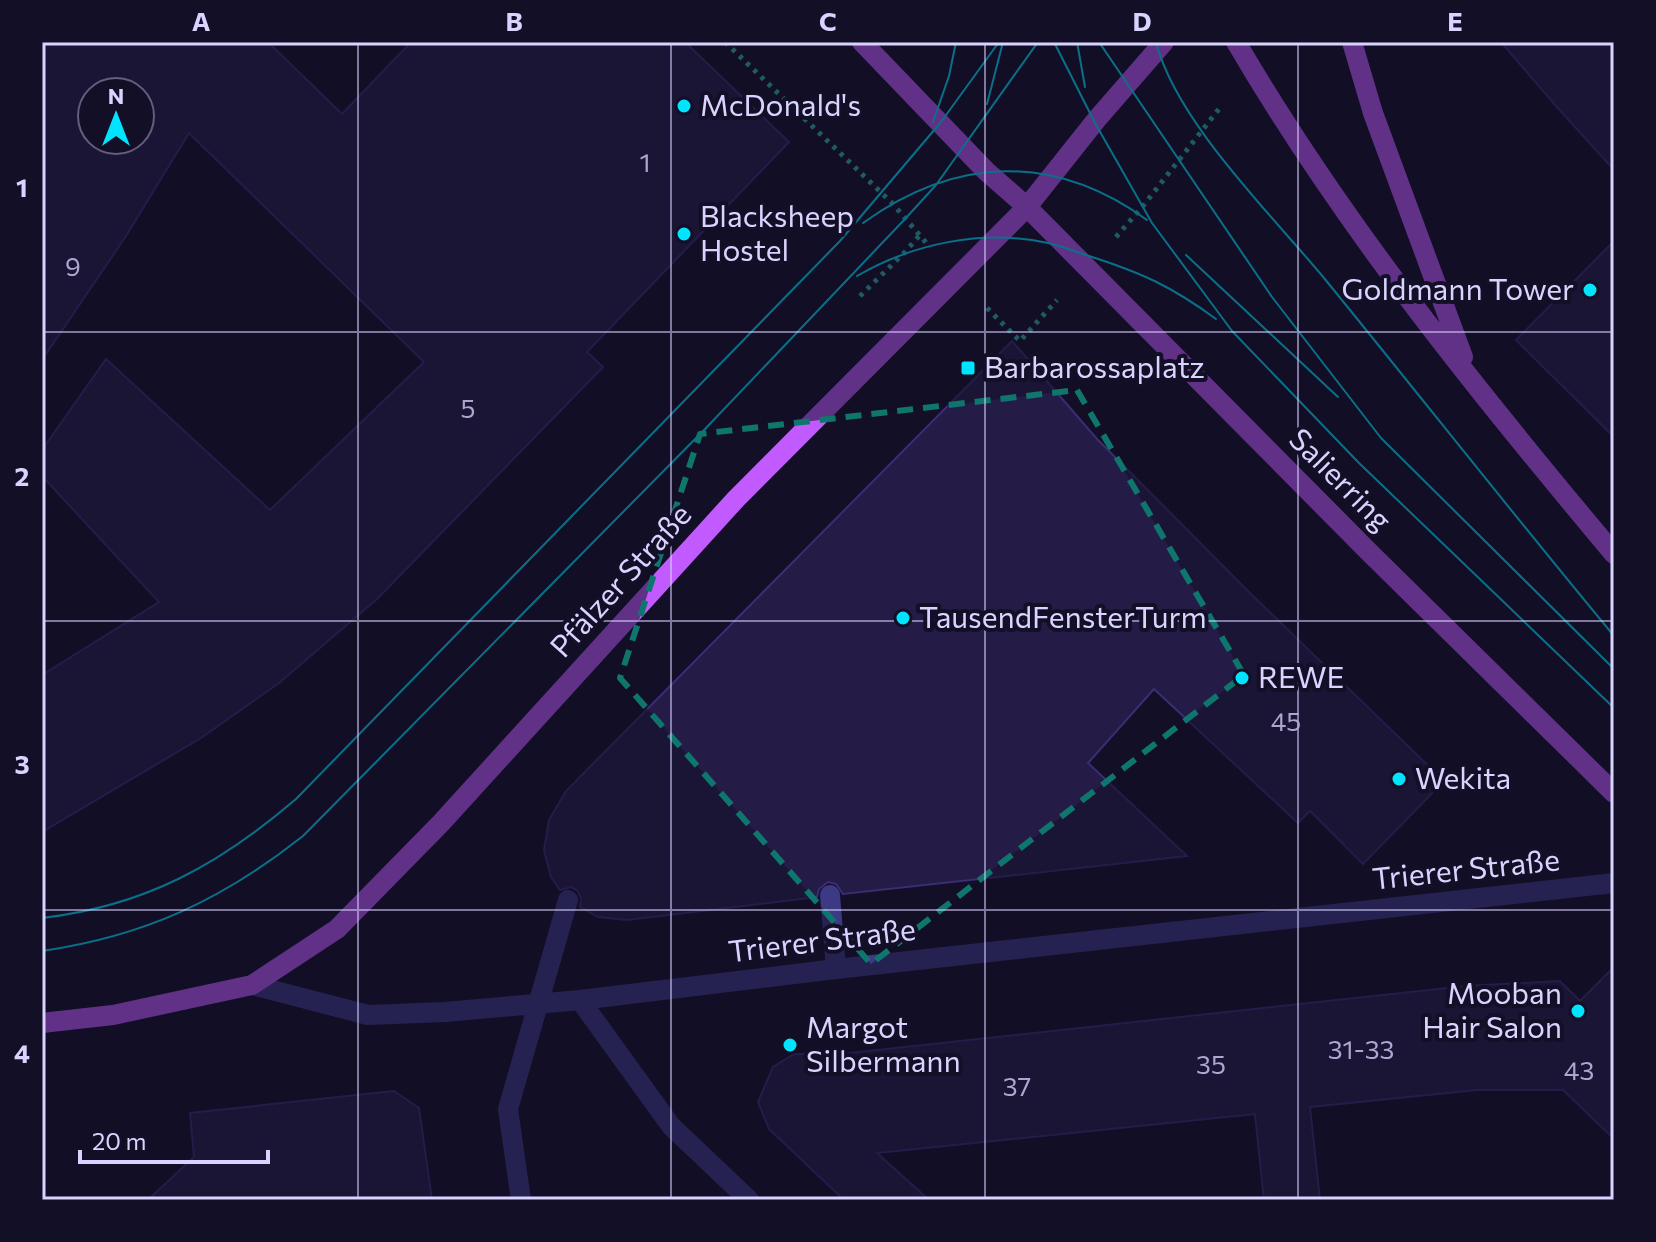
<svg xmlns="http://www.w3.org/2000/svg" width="1656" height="1242" font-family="Commissioner,sans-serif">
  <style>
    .building { fill: #241b47; stroke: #3b2d73; stroke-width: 2; fill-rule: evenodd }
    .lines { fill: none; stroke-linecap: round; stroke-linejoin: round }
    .path { stroke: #2fb8b0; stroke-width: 5; stroke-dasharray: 4 6; stroke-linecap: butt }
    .minor { stroke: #3d3a85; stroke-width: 20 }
    .major { stroke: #c25bff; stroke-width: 20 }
    .tram { stroke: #00e5ff; stroke-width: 2 }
    .marked { fill: none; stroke: #0f766e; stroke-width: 6; stroke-dasharray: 16 10; stroke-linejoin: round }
    .grid { fill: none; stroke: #d9d4ff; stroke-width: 2; stroke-opacity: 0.55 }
    .poi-dot { fill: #00e5ff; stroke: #130f26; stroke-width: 3 }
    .labels { text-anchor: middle; stroke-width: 8; stroke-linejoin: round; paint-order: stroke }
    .number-label { font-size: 26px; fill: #aca6d1 }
    .poi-label { font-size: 30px; fill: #d9d4ff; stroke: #130f26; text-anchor: start }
    .street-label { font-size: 30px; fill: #d9d4ff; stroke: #130f26 }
    .neatline { fill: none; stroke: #d9d4ff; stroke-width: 3 }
    .grid-label { font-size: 26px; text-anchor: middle; font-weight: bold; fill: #d9d4ff }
  </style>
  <rect width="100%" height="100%" fill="#130f26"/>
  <path class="building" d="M 42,42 L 268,42 L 342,114 L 411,42 L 685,42 L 789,142 L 587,352 L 603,367 L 377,599 L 279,683 L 201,738 L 42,832 L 42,675 L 159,602 L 42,476 L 42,450 L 106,359 L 270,510 L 424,362 L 189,133 L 126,236 L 42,360 ZM 92,92 L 140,92 L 140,140 L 92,140 Z
    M 1501,42 L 1614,42 L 1614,170 L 1556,106 Z
    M 1614,241 L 1614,437 L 1516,340 Z
    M 1012,341 L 1097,439 L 1250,593 L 1444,781 L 1363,864 L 1310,811 L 1298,823 L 1154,689 L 1088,763 L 1187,856 L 843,894 L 836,884 L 828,882 L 819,889 L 817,897 L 627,920 L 598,917 L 580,907 L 581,898 L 577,890 L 571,887 L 560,890 L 551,877 L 544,850 L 549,820 L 566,791 Z
    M 1614,967 L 1614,1139 L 1563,1090 L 1477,1090 L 1310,1107 L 1320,1200 L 1264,1200 L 1255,1114 L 877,1153 L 929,1200 L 844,1200 L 769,1129 L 758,1102 L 773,1067 L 794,1054 L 840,1054 L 1466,986 L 1560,981 L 1580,1001 Z
    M 394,1091 L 419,1108 L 432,1200 L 148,1200 L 194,1157 L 190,1113 Z"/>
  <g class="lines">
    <path class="path" d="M 725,42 L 893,204 L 928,245
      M 1116,237 L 1143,206 L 1222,105
      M 860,296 L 905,252 L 920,235
      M 987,308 L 1020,341 L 1057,300"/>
    <path class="minor" d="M 830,895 L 836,969
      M 252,985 L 368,1015 L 445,1012 L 580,1000 L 836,969 L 1614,883
      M 580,1000 L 671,1126 L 749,1200
      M 521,1200 L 508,1109 L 568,900"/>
    <path class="major" d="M 862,42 L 986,171 L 1027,207 L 1370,553 L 1614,793
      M 1236,42 C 1343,225 1478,392 1614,554
      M 1352,42 L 1373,113 L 1463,357
      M 42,1023 L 113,1015 L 252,985 L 337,929 L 441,823 L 736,499 L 1027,207 L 1097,119 L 1164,42"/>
    <path class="tram" d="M 1054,42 L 1095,123 L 1152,223 L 1232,331 L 1359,463 L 1614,708
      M 1077,42 L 1085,87
      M 1099,42 L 1272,297 L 1381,438 L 1614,669
      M 1156,42 C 1176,121 1271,214 1324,278 C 1421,397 1516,518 1614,636
      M 987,104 L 1003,42
      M 933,122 L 949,76 L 956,42
      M 863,223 C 956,156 1054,153 1147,220
      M 1186,255 L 1338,397
      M 857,276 C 914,243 983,229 1048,243 C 1062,246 1076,252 1089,256 C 1142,273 1171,286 1216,319
      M 42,918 C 145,906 219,865 296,799 L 840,241 L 941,122 L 999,42
      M 42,951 C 145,936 222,900 303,836 L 706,428 L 905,219 L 936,185 L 1038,42"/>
  </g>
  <path d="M0 0H1656V1242H0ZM 1077,390 L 1244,675 L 871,964 L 620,678 L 700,434 Z" fill="#130f26" fill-opacity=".55" fill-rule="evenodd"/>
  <path class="marked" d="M 1077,390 L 1244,675 L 871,964 L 620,678 L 700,434 Z"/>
  <path class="grid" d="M 358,42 L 358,1200M 671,42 L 671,1200M 985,42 L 985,1200M 1298,42 L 1298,1200M 42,332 L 1614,332M 42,621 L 1614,621M 42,910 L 1614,910"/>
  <g class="poi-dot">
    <circle cx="684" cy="106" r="8"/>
    <circle cx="684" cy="234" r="8"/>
    <circle cx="1590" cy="290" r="8"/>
    <rect x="960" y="360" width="16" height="16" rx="4"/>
    <circle cx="903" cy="618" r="8"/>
    <circle cx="1242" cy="678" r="8"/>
    <circle cx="1399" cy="779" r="8"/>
    <circle cx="1578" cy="1011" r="8"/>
    <circle cx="790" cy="1045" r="8"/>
  </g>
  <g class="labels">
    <g class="number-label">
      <text x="645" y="172">1</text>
      <text x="73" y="276">9</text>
      <text x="468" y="418">5</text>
      <text x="1286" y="731">45</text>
      <text x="1361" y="1059">31-33</text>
      <text x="1211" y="1074">35</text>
      <text x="1579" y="1080">43</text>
      <text x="1017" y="1096">37</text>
    </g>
    <g class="poi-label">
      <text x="700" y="116">McDonald's</text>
      <text x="700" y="227">Blacksheep<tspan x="700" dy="34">Hostel</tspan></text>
      <text x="1574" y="300" text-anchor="end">Goldmann Tower</text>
      <text x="984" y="378">Barbarossaplatz</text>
      <text x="919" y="628">TausendFensterTurm</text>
      <text x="1258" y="688">REWE</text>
      <text x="1415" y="789">Wekita</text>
      <text x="1562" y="1004" text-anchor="end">Mooban<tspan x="1562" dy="34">Hair Salon</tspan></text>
      <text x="806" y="1038">Margot<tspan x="806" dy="34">Silbermann</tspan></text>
    </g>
    <g class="street-label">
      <text transform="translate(1340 480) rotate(45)" y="10">Salierring</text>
      <text transform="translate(621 581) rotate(-48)" y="10">Pfälzer Straße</text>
      <text transform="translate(1466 870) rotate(-6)" y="10">Trierer Straße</text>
      <text transform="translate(822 941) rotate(-7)" y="10">Trierer Straße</text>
    </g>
  </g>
  <rect width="1656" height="1242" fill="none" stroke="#130f26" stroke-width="88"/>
  <g transform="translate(116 116)"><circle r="38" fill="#130f26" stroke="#625e7d" stroke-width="2"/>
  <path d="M0-6L14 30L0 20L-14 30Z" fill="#00e5ff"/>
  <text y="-12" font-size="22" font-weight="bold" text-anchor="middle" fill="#d9d4ff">N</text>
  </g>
  <path d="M80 1150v12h188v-12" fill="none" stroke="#d9d4ff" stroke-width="4"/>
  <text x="92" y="1150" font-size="24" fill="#d9d4ff" stroke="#130f26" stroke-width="6" paint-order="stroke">20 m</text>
  <rect x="44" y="44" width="1568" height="1154" class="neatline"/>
  <g class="grid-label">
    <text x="201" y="31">A</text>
    <text x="514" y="31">B</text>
    <text x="828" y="31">C</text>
    <text x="1142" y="31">D</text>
    <text x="1455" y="31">E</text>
    <text x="22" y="197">1</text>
    <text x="22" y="486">2</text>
    <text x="22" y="774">3</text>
    <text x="22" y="1063">4</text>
  </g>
</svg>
